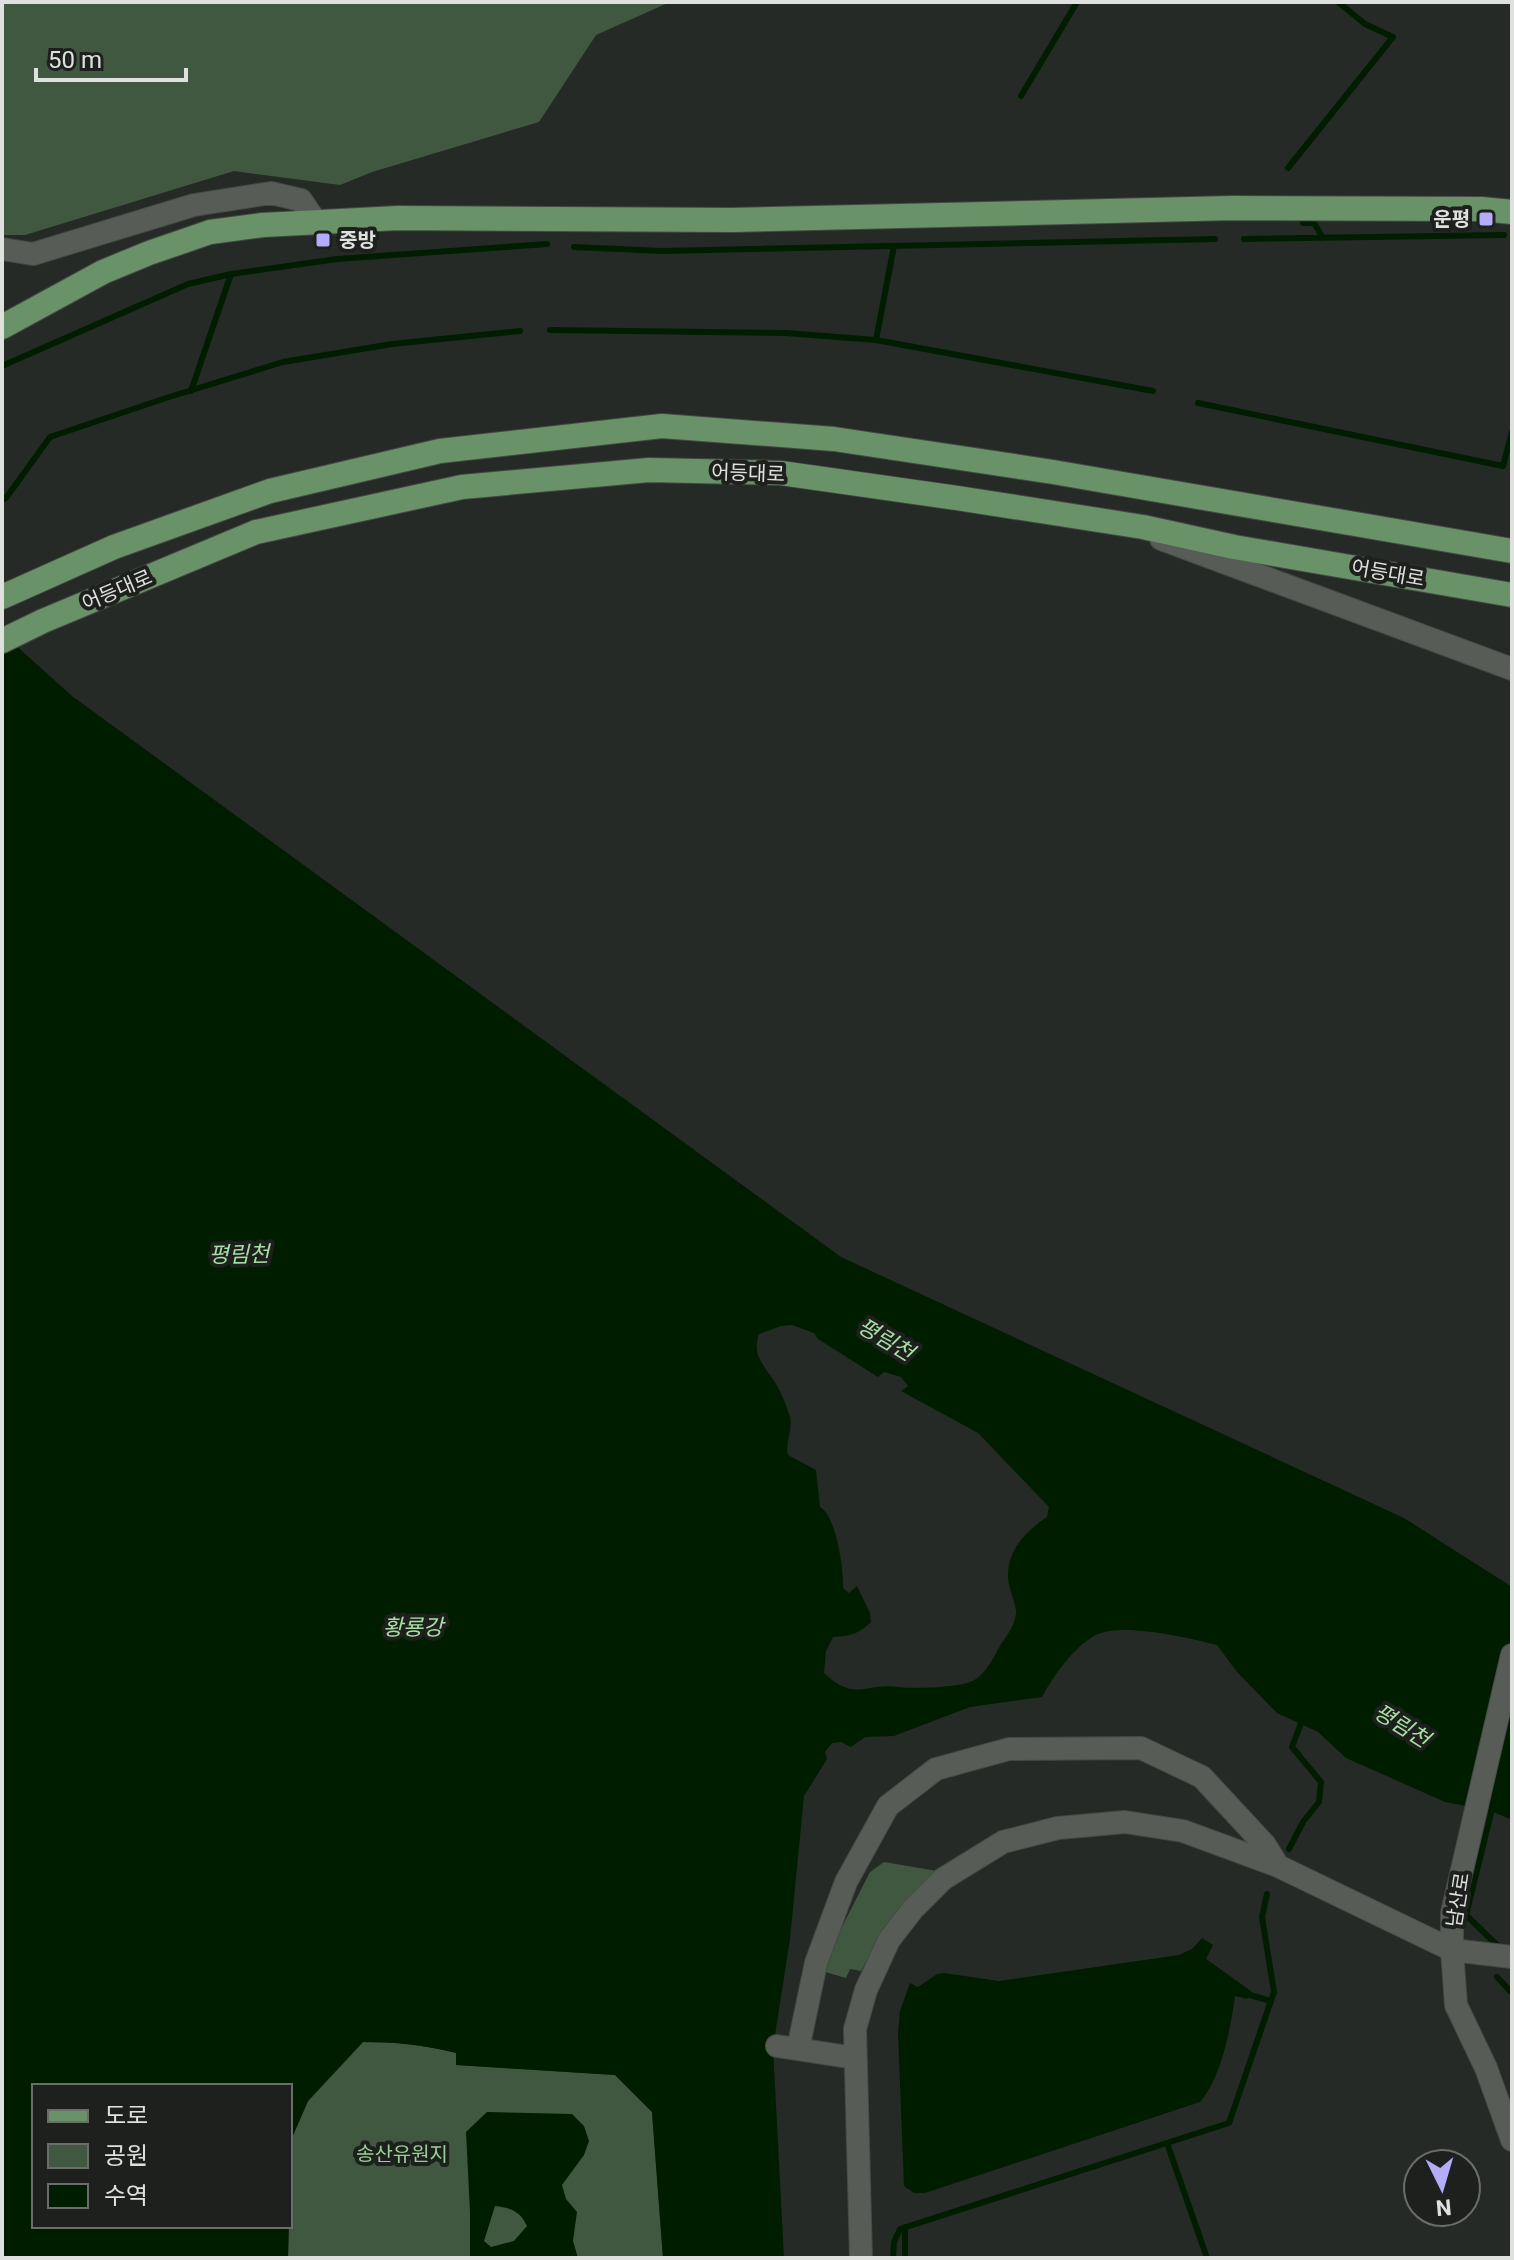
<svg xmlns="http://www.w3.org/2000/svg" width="1514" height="2260" font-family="Roboto,'Noto Sans KR',sans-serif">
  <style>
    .green { fill: #415840 }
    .water { fill: #001d00; fill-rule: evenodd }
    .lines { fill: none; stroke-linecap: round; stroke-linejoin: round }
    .stream { stroke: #001d00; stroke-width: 6 }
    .minor-casing { stroke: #454945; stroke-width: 24 }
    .major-casing { stroke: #454945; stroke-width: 26 }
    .minor { stroke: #585c57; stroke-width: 22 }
    .major { stroke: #6a9268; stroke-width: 24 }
    .poi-dot { fill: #b3adf9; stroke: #1d201c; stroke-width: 3 }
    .labels { text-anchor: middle; stroke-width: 8; stroke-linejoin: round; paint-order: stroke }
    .poi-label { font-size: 20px; font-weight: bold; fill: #dfe1df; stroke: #1d201c; text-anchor: end }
    .street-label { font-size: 20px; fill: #dfe1df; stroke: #1d201c }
    .park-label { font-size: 20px; fill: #99d095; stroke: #1d201c }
    .water-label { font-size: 22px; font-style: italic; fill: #a7dfa4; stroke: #1d201c }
  </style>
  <rect width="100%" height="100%" fill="#262a26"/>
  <path class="green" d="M 2,2 L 670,2 L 596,35 L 539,122 L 372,172 L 340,185 L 234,171 L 25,235 L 2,235 Z
    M 884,1862 L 937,1871 L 879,1938 L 861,1971 L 850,1969 L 846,1978 L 822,1971 L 824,1962 L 870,1872 Z
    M 363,2042 C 395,2042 425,2045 457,2053 L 457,2065 L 615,2075 L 652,2112 L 663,2258 L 288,2258 L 291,2140 L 308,2101 Z"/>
  <path class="water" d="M 2,633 L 72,696 L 841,1257 L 1404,1518 L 1512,1587 L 1512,1820 L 1491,1811 L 1445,1802 L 1346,1758 L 1318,1732 L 1277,1713 L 1237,1672 L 1217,1645 C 1188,1638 1120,1621 1094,1636 C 1071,1650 1055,1674 1042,1697 L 970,1707 L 894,1736 L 865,1737 L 851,1747 L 841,1742 L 832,1743 L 825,1752 L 827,1759 L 804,1796 L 790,1939 L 773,2048 L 784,2258 L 663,2258 L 652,2112 L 615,2075 L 456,2065 L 456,2053 C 425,2045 395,2042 363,2042 L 308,2101 L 291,2140 L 288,2258 L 2,2258 ZM 792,1325 L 814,1333 L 818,1339 L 878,1377 L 884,1372 L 901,1377 L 908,1386 L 901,1391 L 978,1433 L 1049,1507 L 1047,1517 C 1026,1531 1008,1549 1008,1576 C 1008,1588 1015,1600 1016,1611 C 1016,1624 1008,1634 1001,1644 C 994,1656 988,1671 976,1679 C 964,1688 913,1689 898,1687 C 865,1682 856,1703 824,1673 L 826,1651 L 833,1637 C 850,1636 859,1634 871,1622 L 870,1613 L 857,1586 L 849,1593 L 843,1588 C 844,1570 836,1515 820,1507 L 816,1470 L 788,1455 C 785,1442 793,1430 790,1417 C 786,1404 779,1386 770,1375 C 760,1361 753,1352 759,1334 L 781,1326 ZM 34,2086 L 290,2086 L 290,2226 L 34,2226 Z
    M 1202,1938 L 1213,1945 L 1206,1959 L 1251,1991 L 1247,1999 L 1235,1996 C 1231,2027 1221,2079 1200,2102 L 925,2193 L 914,2193 L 904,2186 L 898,2033 L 900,2011 L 910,1983 L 918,1987 L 937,1974 L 944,1973 L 999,1981 L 1179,1955 L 1192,1949 Z
    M 487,2112 L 572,2114 L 584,2126 L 589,2141 L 584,2155 L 562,2185 L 566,2199 L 577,2212 L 573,2241 L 578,2258 L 470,2258 L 470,2212 L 466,2132 ZM 495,2206 C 511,2208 520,2211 527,2226 L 514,2241 L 491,2247 L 484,2241 Z"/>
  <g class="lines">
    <path class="stream" d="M 1021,96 L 1077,2
      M 1288,168 L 1393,37 L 1365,24 L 1338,2
      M 1300,213 L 1303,223 L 1314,223 L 1323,238
      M 1244,239 L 1504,235
      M 574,247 L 662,251 L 1215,239
      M 550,330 L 786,333 L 876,340 L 1153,391
      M 876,340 L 894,246
      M 2,366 L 188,284 L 231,274 L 337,259 L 547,244
      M 191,391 L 231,274
      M 1198,403 L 1503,466 L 1512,432
      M 2,500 L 6,498 L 50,437 L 166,398 L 283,362 L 392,344 L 520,331
      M 1493,1805 L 1466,1915 L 1500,1948
      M 1289,1849 L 1303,1822 L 1319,1802 L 1321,1782 L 1292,1747 L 1303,1718
      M 1497,1977 L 1512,1993
      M 1243,1993 L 1271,2001
      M 1167,2143 L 1207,2258
      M 893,2258 L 894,2242 L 900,2229 L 1229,2123 L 1274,1992 L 1262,1917 L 1267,1894
      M 905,2258 L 905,2227"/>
    <defs>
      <path id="minor" d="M 2,249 L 33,254 L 194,205 L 271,193 L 301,200 L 316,222
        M 1161,539 L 1512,669
        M 1512,1655 L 1452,1913 L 1452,1950 L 1456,2005 L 1486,2068 L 1512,2140
        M 777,2046 L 855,2058
        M 798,2049 L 816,1963 L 846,1882 L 888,1806 L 936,1769 L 1009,1749 L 1141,1748 L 1202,1777 L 1265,1845 L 1278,1866
        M 861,2258 L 855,2029 L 866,1990 L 889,1940 L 913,1909 L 943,1879 L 1003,1842 L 1058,1828 L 1125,1822 L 1183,1831 L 1278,1866 L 1452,1950 L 1512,1957"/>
      <path id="major" d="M 2,327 L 103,272 L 149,253 L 210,232 L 263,225 L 398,218 L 732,220 L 1233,208 L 1481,209 L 1512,212
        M 2,597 L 114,547 L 270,491 L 440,451 L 662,426 L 834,439 L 1053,472 L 1512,551
        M 2,641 L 43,621 L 256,532 L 462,487 L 649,470 L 781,473 L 957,498 L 1143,527 L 1234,547 L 1512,595"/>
    </defs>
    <use href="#minor" class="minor-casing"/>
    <use href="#major" class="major-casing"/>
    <use href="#minor" class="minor"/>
    <use href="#major" class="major"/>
  </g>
  <g class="poi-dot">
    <rect x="1478" y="211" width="16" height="16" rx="4"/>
    <rect x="315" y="232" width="16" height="16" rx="4"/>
  </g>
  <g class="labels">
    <g class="poi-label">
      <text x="1470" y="226">운평</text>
      <text x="339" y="247" text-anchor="start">중방</text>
    </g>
    <g class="street-label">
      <text transform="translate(748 473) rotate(2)" y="7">어등대로</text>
      <text transform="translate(1388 573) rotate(10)" y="7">어등대로</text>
      <text transform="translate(117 590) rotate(-23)" y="7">어등대로</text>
      <text transform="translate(1458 1900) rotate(-81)" y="7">남산로</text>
    </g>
    <g class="park-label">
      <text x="402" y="2161">송산유원지</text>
    </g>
    <g class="water-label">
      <text transform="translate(239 1254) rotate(-1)" y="8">평림천</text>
      <text transform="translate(886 1339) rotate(31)" y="8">평림천</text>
      <text x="413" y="1635">황룡강</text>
      <text transform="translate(1402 1725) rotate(32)" y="8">평림천</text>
    </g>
  </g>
  <rect width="1514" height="2260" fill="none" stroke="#dfe1df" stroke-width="8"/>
  <rect x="32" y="2084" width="260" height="144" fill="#1d201c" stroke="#6b6d6a" stroke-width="2"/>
  <rect x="48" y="2110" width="40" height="12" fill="#6a9268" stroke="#6b6d6a" stroke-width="2"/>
  <text x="104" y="2124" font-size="24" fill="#dfe1df">도로</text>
  <rect x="48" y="2144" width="40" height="24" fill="#415840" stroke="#6b6d6a" stroke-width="2"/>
  <text x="104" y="2164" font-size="24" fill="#dfe1df">공원</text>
  <rect x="48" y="2184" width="40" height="24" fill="#001d00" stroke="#6b6d6a" stroke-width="2"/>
  <text x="104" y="2204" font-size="24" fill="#dfe1df">수역</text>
  <g transform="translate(1442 2188) rotate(175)"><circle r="38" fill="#1d201c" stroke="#6b6d6a" stroke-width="2"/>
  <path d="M0-6L14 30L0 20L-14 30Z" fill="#b3adf9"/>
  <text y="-12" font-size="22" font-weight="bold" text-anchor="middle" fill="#dfe1df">N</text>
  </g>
  <path d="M36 68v12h150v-12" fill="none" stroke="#dfe1df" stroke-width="4"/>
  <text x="48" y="68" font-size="24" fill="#dfe1df" stroke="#1d201c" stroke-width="6" paint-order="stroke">50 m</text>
</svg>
